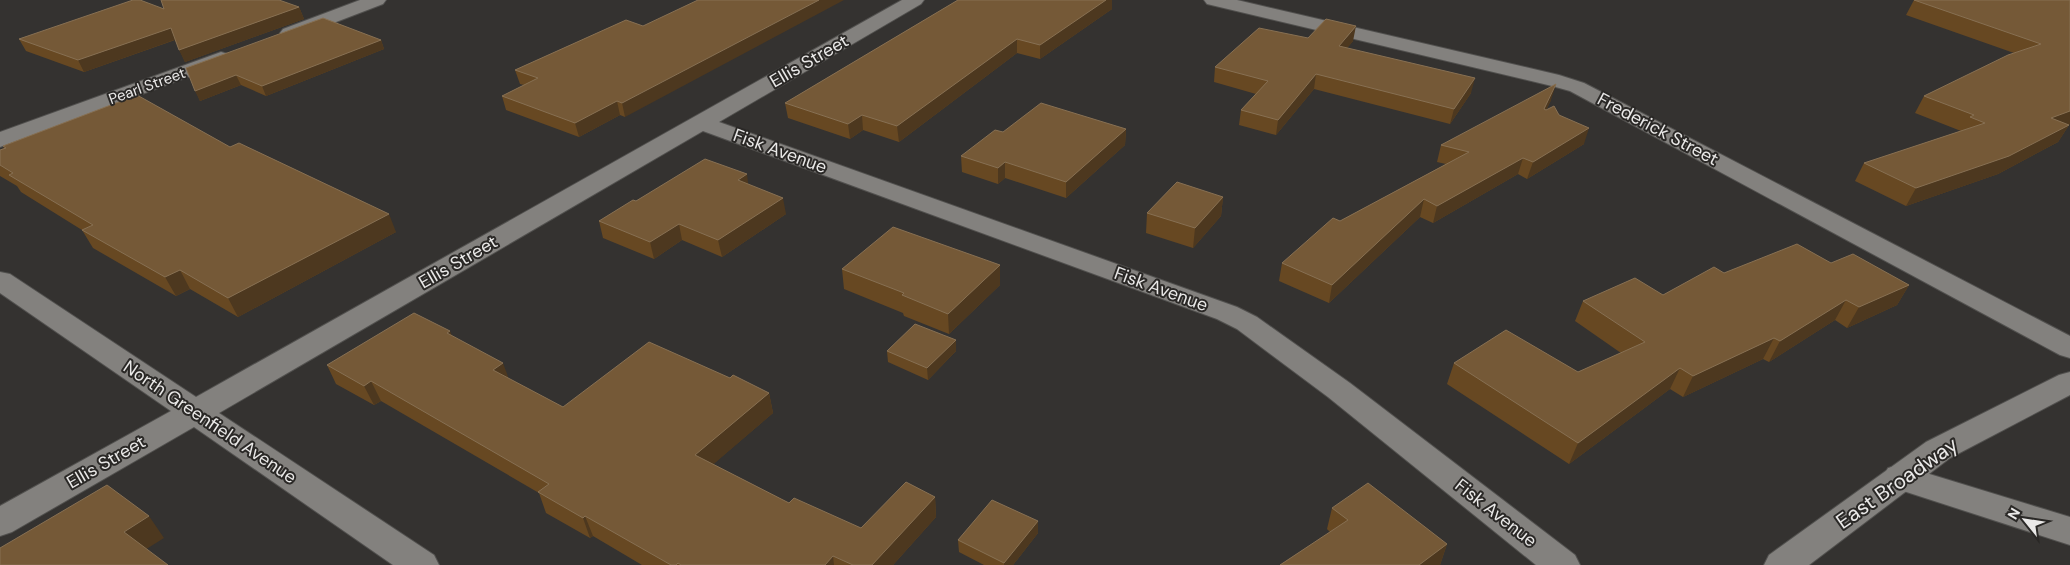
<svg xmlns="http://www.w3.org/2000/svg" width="2070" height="565" font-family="'DM Sans',sans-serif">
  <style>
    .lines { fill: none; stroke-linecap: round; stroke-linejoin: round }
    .minor-casing { stroke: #51504e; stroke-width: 2 }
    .secondary-casing { stroke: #51504e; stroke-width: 2 }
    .minor { fill: #83817e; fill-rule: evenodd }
    .secondary { fill: #83817e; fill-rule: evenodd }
    .wall { fill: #674822 }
    .shaded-wall { fill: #4d381f }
    .building { fill: #755937; stroke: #877053 }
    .labels { text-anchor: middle; stroke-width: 4; stroke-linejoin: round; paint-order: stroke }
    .far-street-label { font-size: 15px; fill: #eae9e8; stroke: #2a2826 }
    .street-label { font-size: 18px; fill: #eae9e8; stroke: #2a2826 }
    .near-street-label { font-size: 21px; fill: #eae9e8; stroke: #2a2826 }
  </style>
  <rect width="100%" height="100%" fill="#343230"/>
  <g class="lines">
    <defs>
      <path id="minor" d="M 360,0 L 386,0 L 383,4 L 297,37 L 290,39 L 283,37 L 280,33 L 283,29 Z
        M 902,0 L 924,0 L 921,4 L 719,122 L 1237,307 L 1257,317 L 1350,383 L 1575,555 L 1580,565 L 1536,565 L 1328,397 L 1237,329 L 1217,319 L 703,131 L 219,413 L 434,555 L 439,565 L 393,565 L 194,427 L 12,532 L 0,536 L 0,506 L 171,411 L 0,293 L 0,272 L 10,274 L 196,397 Z
        M 1204,0 L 1237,0 L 1559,75 L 1584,83 L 2070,336 L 2070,358 L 2060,355 L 1570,91 L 1552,86 L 1207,4 Z
        M 221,52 L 228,54 L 231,58 L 228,62 L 0,147 L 0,132 Z
        M 1900,465 L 2070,517 L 2070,545 L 1888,486 L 1883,477 L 1888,468 Z"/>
      <path id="secondary" d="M 2070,372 L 2070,395 L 1950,458 L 1809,565 L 1764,565 L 1769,555 L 1926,442 L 2059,375 Z"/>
    </defs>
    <use href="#minor" class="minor-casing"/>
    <use href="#secondary" class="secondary-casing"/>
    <use href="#minor" class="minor"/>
    <use href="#secondary" class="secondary"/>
  </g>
  <path class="wall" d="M 958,0 L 1112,0 L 1112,9 L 1040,59 L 1017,53 L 899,142 L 863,130 L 850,139 L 788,118 L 785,103 Z
    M 1914,0 L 2070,0 L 2070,124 L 2068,125 L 2069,125 L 2058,142 L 1998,174 L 1906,206 L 1855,181 L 1864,163 L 1961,131 L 1915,113 L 1924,96 L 2014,53 L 1906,15 Z
    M 299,7 L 304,19 L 185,62 L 175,40 L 84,72 L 26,51 L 19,39 L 164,9 Z
    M 626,20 L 625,117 L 620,115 L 579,137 L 506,110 L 502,96 L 524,85 L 520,84 L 515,70 Z
    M 1308,38 L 1353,41 L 1347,48 L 1471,93 L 1450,124 L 1314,89 L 1276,135 L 1239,125 L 1241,110 L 1256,94 L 1214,82 L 1215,67 Z
    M 381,40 L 384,49 L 266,96 L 241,85 L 200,101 L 186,68 Z
    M 1551,100 L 1546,110 L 1559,115 L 1584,144 L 1527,179 L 1518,174 L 1433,223 L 1420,217 L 1329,303 L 1279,281 L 1282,263 L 1340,221 L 1446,164 L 1437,162 L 1441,145 Z
    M 1126,129 L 1125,145 L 1066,198 L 1005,178 L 998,184 L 962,172 L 961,156 L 1003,132 Z
    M 3,146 L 230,147 L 396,232 L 238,317 L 190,289 L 176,296 L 93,248 L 82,230 L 21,192 L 17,186 L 0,176 L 0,150 L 4,148 Z
    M 748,184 L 786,214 L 722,257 L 682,240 L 654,259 L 603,238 L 599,221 L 636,201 Z
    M 1223,197 L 1221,216 L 1193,248 L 1146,233 L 1147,213 Z
    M 1831,263 L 1909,285 L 1897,305 L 1847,328 L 1835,320 L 1769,362 L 1763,359 L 1683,397 L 1670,389 L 1569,464 L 1447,384 L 1454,363 L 1578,372 L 1621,353 L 1575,321 L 1583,301 L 1663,295 L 1724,273 Z
    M 1000,265 L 1000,285 L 949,334 L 904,316 L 903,313 L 844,289 L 842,269 Z
    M 452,336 L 508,378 L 563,407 L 730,378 L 769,393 L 773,413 L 713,464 L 789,503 L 861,528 L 935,497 L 936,517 L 893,565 L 642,565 L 593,536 L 590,538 L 546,513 L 539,493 L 381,401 L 374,405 L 336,384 L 327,365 Z
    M 956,340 L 956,351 L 928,380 L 888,362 L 887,351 Z
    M 1332,508 L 1447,544 L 1440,565 L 1280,565 L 1330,532 L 1327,529 Z
    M 1038,521 L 1038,533 L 1013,565 L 984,565 L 959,552 L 958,540 Z"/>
  <path class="shaded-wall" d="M 819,0 L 844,0 L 625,117 L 622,103 Z
    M 1106,0 L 1112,0 L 1112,9 L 1040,59 L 1040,45 Z
    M 299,7 L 304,19 L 185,62 L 179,50 Z
    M 1356,26 L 1353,41 L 1337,60 L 1339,46 Z
    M 171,28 L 177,39 L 84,72 L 78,60 Z
    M 1017,39 L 1017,53 L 899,142 L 897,126 Z
    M 381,40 L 384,49 L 266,96 L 262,86 Z
    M 1316,74 L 1314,89 L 1276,135 L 1278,120 Z
    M 236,75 L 241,85 L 200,101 L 195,91 Z
    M 1475,78 L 1471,93 L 1450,124 L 1454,109 Z
    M 1556,84 L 1551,100 L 1539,125 L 1544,109 Z
    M 617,101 L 620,115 L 579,137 L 575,123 Z
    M 2070,111 L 2070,124 L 2041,135 L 2051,118 Z
    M 862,115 L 863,130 L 850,139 L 848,124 Z
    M 2069,125 L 2058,142 L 1998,174 L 1906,206 L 1916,188 Z
    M 1589,128 L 1584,144 L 1527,179 L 1533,162 Z
    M 1126,129 L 1125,145 L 1066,198 L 1066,182 Z
    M 1523,158 L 1518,174 L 1433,223 L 1437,206 Z
    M 1005,162 L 1005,178 L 998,184 L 998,168 Z
    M 747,174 L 749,191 L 738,180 Z
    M 1223,197 L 1221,216 L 1193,248 L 1195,228 Z
    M 783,198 L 786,214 L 722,257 L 718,240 Z
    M 1424,199 L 1420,217 L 1329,303 L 1332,285 Z
    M 389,214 L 396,232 L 238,317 L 228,298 Z
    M 679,224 L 682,240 L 654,259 L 650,242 Z
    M 1000,265 L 1000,285 L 949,334 L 948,314 Z
    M 180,270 L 190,289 L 176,296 L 165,277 Z
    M 1909,285 L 1897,305 L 1847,328 L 1859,307 Z
    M 1846,300 L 1835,320 L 1769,362 L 1780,341 Z
    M 450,331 L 458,350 L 447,333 Z
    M 1774,338 L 1763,359 L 1683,397 L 1693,376 Z
    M 956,340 L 956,351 L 928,380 L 927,368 Z
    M 503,363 L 510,382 L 493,370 Z
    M 1680,368 L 1670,389 L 1569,464 L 1578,443 Z
    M 371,381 L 381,401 L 374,405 L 364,386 Z
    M 769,393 L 773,413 L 701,475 L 695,455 Z
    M 935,497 L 936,517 L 893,565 L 872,565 Z
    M 149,516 L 164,538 L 140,553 L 124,532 Z
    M 585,516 L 593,536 L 590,538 L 583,518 Z
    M 1038,521 L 1038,533 L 1013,565 L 1004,565 L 1004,563 Z
    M 1447,544 L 1440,565 L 1419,565 Z
    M 833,556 L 834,565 L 825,565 Z"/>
  <path class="building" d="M 133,0 L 140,0 L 164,9 L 161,0 L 279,0 L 299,7 L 179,50 L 171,28 L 78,60 L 19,39 Z
    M 698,0 L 819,0 L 622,103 L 617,101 L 575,123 L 502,96 L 538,78 L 515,70 L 626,20 L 643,26 Z
    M 958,0 L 1106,0 L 1040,45 L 1017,39 L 897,126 L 862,115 L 848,124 L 785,103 Z
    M 1914,0 L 2070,0 L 2070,111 L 2051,118 L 2069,125 L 2009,156 L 1916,188 L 1864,163 L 1985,123 L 1970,117 L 1974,115 L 1924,96 L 2008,55 L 2041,44 Z
    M 323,18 L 381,40 L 262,86 L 236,75 L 195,91 L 186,68 Z
    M 1326,19 L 1356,26 L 1339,46 L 1475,78 L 1454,109 L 1316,74 L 1278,120 L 1241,110 L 1268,81 L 1215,67 L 1259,28 L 1308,38 Z
    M 1556,84 L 1544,109 L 1546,110 L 1554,106 L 1559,115 L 1589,128 L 1533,162 L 1523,158 L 1437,206 L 1424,199 L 1332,285 L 1282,263 L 1333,218 L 1340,221 L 1469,152 L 1441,145 Z
    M 137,95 L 230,147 L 239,143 L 389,214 L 228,298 L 180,270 L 165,277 L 82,230 L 93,225 L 9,175 L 13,173 L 0,165 L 0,150 L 6,148 L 3,146 Z
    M 1041,103 L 1126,129 L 1066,182 L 1005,162 L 998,168 L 961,156 L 995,130 L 1003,132 Z
    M 705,159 L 747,174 L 738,180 L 783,198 L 718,240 L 679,224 L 650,242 L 599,221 L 633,200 L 636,201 Z
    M 1177,182 L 1223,197 L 1195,228 L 1147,213 Z
    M 893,227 L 1000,265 L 948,314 L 902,295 L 904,293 L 842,269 Z
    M 1797,244 L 1831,263 L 1853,254 L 1909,285 L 1859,307 L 1846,300 L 1780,341 L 1774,338 L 1693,376 L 1680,368 L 1578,443 L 1454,363 L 1506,330 L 1578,372 L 1645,342 L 1583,301 L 1635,278 L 1663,295 L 1714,267 L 1724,273 Z
    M 414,313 L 450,331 L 447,333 L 503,363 L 493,370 L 563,407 L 649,342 L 730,378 L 733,375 L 769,393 L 695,455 L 789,503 L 794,498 L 861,528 L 906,482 L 935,497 L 872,565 L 853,565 L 833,556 L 825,565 L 681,565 L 678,563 L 676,565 L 671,565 L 585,516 L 583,518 L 538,492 L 549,484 L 371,381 L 364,386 L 327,365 Z
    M 915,324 L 956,340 L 927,368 L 887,351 Z
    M 1368,483 L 1447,544 L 1419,565 L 1280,565 L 1348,520 L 1332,508 Z
    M 107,485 L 149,516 L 124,532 L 168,565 L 0,565 L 0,548 Z
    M 992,500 L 1038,521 L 1004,563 L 958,540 Z"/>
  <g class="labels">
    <g class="far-street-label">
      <text transform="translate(147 86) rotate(-20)" y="5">Pearl Street</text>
    </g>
    <g class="street-label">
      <text transform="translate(809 61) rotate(-30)" y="6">Ellis Street</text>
      <text transform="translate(1658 129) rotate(28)" y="6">Frederick Street</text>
      <text transform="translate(780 151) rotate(20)" y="6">Fisk Avenue</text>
      <text transform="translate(458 262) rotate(-30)" y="6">Ellis Street</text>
      <text transform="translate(1161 289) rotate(20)" y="6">Fisk Avenue</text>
      <text transform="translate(210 422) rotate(34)" y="6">North Greenfield Avenue</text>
      <text transform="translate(106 462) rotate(-30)" y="6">Ellis Street</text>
      <text transform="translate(1496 513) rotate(38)" y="6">Fisk Avenue</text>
    </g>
    <g class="near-street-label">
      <text transform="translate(1897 483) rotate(-35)" y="7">East Broadway</text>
    </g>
  </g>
  <g transform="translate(2025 520) rotate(300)" stroke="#2a2826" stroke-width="4" paint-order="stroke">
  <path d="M0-4L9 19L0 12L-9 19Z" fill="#eae9e8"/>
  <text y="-8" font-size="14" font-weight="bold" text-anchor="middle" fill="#eae9e8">N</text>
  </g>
</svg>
